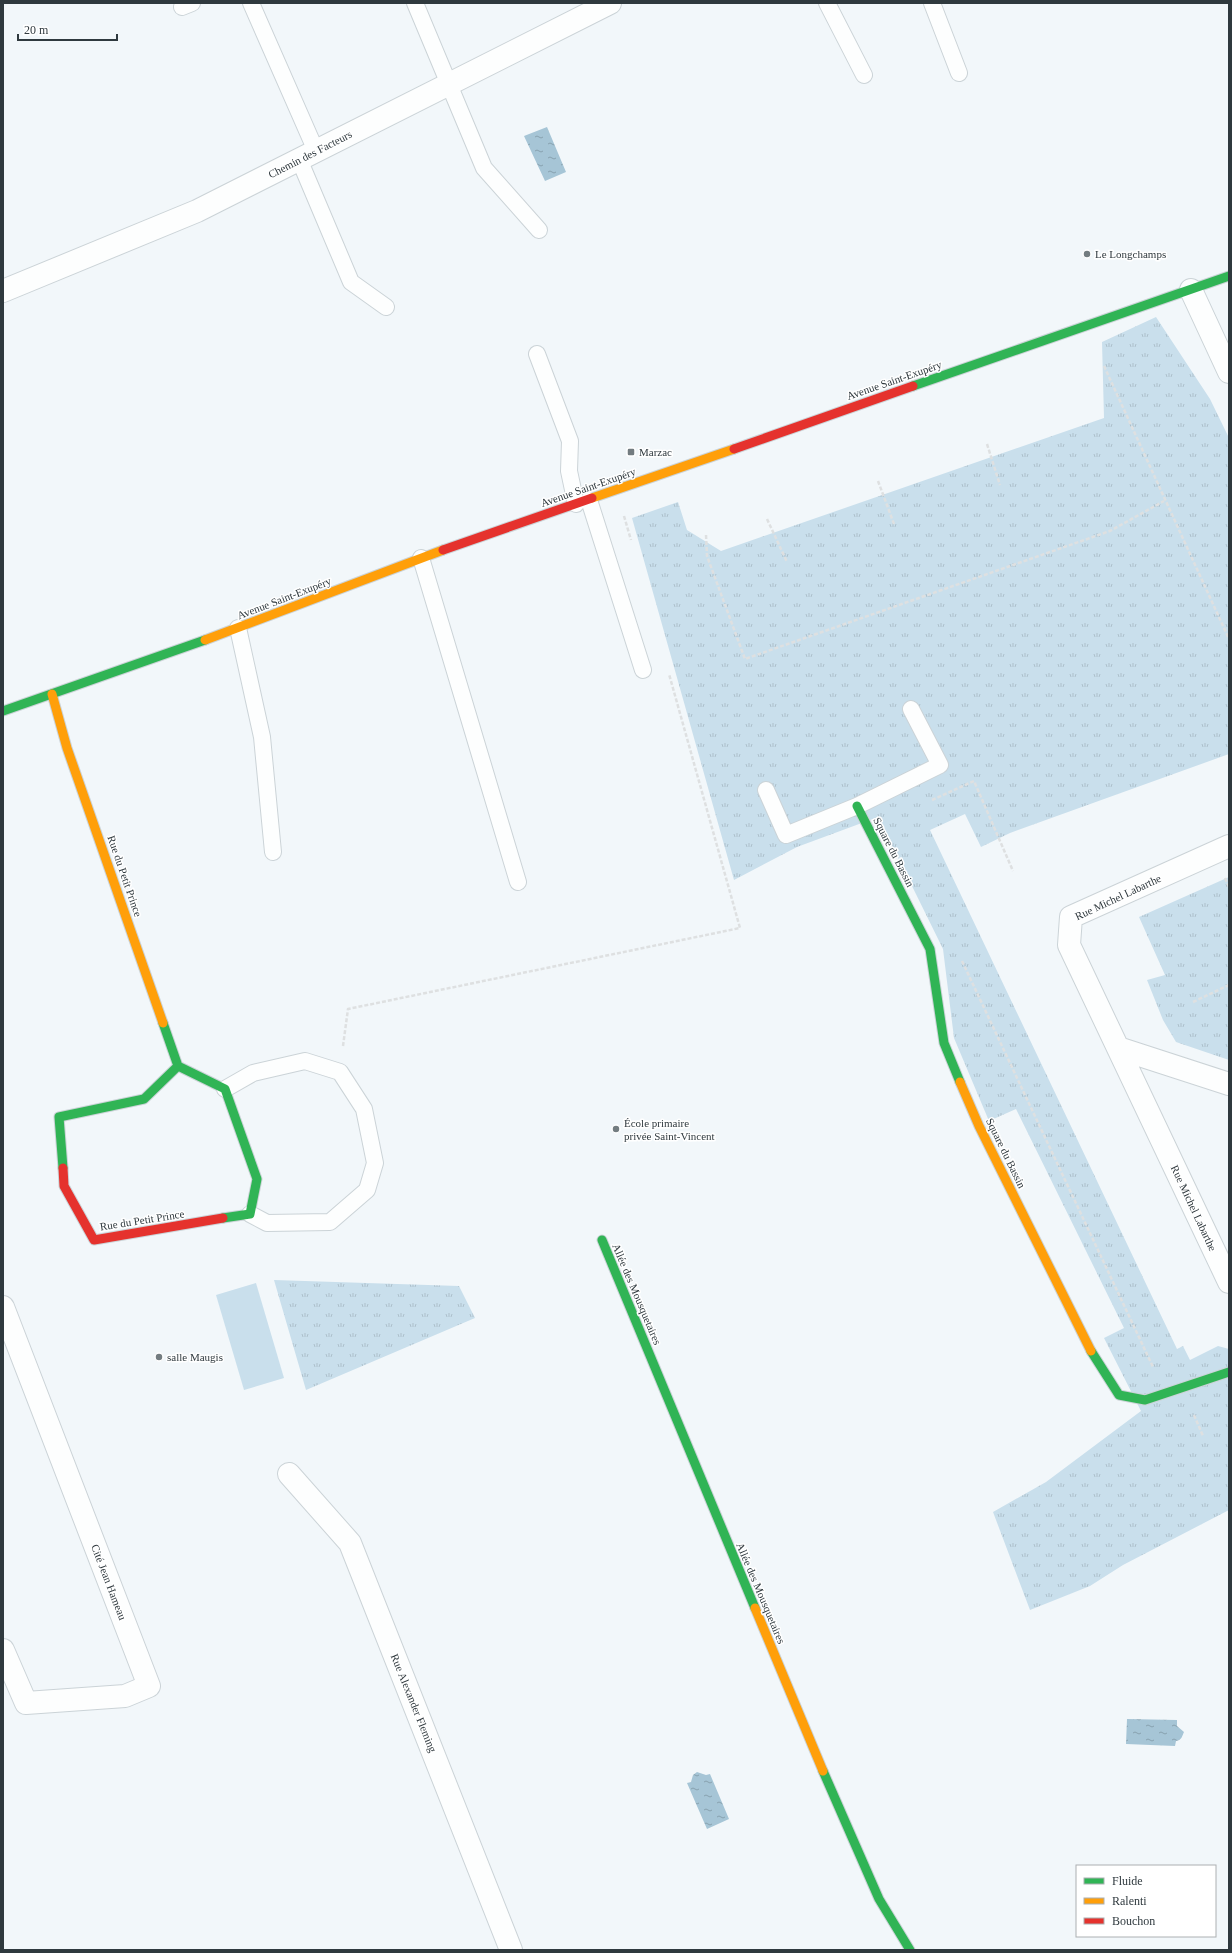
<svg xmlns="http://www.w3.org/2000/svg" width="1232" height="1953" font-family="Georgia,serif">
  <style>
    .grass { fill: url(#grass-tufts) }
    .garden { fill: #c9dfec }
    .water { fill: url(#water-ripples) }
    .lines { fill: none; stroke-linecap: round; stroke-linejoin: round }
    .lane-casing { stroke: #cbd3d7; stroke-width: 18 }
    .street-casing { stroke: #cbd3d7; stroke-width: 24 }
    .fast-casing { stroke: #cbd3d7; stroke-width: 11 }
    .slow-casing { stroke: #cbd3d7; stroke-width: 11 }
    .jam-casing { stroke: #cbd3d7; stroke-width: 11 }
    .path { stroke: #dee0e1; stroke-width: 2.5; stroke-dasharray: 4 2; stroke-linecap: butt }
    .lane { stroke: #fdfefe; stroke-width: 16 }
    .street { stroke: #fdfefe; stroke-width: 22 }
    .fast { stroke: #30b455; stroke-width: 9 }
    .slow { stroke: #ff9f0a; stroke-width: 9 }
    .jam { stroke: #e5322d; stroke-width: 9 }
    .poi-dot { fill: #737c80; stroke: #fff; stroke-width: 1.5 }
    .labels { text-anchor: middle; stroke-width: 3; stroke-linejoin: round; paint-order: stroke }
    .street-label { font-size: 11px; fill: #2f393e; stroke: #fff }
    .poi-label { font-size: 11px; fill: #2f393e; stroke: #fff; text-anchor: start }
  </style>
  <defs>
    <pattern id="grass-tufts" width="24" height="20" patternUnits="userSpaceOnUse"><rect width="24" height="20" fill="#c9dfec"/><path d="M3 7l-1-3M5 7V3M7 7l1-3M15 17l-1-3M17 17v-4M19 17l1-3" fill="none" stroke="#adc0cb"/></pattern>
    <pattern id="water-ripples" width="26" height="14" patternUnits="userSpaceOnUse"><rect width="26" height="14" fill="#a6c5d6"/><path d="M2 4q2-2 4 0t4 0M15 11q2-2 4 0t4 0" fill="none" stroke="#88a1af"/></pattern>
  </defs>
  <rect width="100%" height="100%" fill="#f2f7fa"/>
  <path class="grass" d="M 1156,317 L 1210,399 L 1229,438 L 1229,754 L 1010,833 L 981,847 L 965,814 L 930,830 L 1177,1349 L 1183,1346 L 1190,1360 L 1218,1346 L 1229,1349 L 1229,1510 L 1123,1565 L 1090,1586 L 1030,1610 L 993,1512 L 1046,1482 L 1141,1411 L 1104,1338 L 1124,1328 L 1016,1109 L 989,1121 L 954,1038 L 943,949 L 878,817 L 797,847 L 734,880 L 632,518 L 678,502 L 687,530 L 721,551 L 1104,418 L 1102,342 Z
    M 1229,877 L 1229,1060 L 1176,1042 L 1163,1020 L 1147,980 L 1165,975 L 1139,917 Z
    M 274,1280 L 459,1286 L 475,1318 L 306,1390 Z"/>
  <path class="garden" d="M 256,1283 L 284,1378 L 244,1390 L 216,1295 Z"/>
  <path class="water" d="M 547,127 L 566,172 L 545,181 L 524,136 Z
    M 1127,1719 L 1177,1720 L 1177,1726 L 1184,1732 C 1182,1736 1182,1740 1176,1741 L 1175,1746 L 1126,1744 Z
    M 697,1772 L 706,1775 L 710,1774 L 729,1819 L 707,1829 L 687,1783 L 691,1782 L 693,1775 Z"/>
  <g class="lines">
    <defs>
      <path id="lane" d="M 251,3 L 316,151
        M 415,3 L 484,168 L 539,230
        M 827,3 L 864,75
        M 932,3 L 959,73
        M 182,7 L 192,3
        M 299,159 L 351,282 L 386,307
        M 537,354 L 570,441 L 569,471 L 576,504
        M 589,500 L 643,670
        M 421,558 L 518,882
        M 238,628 L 262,737 L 273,852
        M 766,790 L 786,835 L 857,806 L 940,765 L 911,709
        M 225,1089 L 253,1073 L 305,1061 L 340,1072 L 364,1109 L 375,1163 L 367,1190 L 330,1222 L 267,1223 L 250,1214"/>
      <path id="street" d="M 1191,290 L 1229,372
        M 3,291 L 197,211 L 610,3
        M 1229,846 L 1071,917 L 1069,945 L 1229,1282
        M 1118,1048 L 1229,1084
        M 3,1307 L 149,1686 L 125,1696 L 26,1703 L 3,1650
        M 289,1474 L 350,1543 L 511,1950"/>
      <path id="fast" d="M 913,386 L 1229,276
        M 3,711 L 205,640
        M 857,806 L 930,949 L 944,1043 L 960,1082
        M 163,1023 L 178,1066 L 225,1089 L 257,1179 L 250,1214 L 223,1218
        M 63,1168 L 59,1117 L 144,1099 L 178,1066
        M 602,1240 L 755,1608
        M 1091,1351 L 1119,1395 L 1145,1400 L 1229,1372
        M 823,1771 L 879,1899 L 910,1950"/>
      <path id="slow" d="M 592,498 L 734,449
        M 205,640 L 443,550
        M 52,694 L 67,748 L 163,1023
        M 960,1082 L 979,1126 L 1091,1351
        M 755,1608 L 823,1771"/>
      <path id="jam" d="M 734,449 L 913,386
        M 443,550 L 592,498
        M 63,1168 L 64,1186 L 94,1240 L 223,1218"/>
    </defs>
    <use href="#lane" class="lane-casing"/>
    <use href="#street" class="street-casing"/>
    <use href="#fast" class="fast-casing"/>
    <use href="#slow" class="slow-casing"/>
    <use href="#jam" class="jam-casing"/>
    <path class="path" d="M 1104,366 L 1229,639
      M 987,444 L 1000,485
      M 878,481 L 894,524
      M 624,516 L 631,540
      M 767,519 L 787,562
      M 706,535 L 707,556 L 745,659 L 1110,531 L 1164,501
      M 932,800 L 974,781 L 1013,871
      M 1225,878 L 1229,887
      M 962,961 L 1153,1367
      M 1193,1002 L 1229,985
      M 343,1046 L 348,1009 L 740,928 L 669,674
      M 1194,1415 L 1203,1436"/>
    <use href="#lane" class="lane"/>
    <use href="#street" class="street"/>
    <use href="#fast" class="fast"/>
    <use href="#slow" class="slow"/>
    <use href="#jam" class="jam"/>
  </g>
  <g class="poi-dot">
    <circle cx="1087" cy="254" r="4"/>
    <rect x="627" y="448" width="8" height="8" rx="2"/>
    <circle cx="616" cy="1129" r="4"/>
    <circle cx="159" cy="1357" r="4"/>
  </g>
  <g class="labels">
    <g class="street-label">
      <text transform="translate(310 154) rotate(-27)" y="4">Chemin des Facteurs</text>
      <text transform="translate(894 380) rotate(-19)" y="4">Avenue Saint-Exupéry</text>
      <text transform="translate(588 487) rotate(-19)" y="4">Avenue Saint-Exupéry</text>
      <text transform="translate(284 598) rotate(-21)" y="4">Avenue Saint-Exupéry</text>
      <text transform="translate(894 852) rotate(63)" y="4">Square du Bassin</text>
      <text transform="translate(125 876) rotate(71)" y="4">Rue du Petit Prince</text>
      <text transform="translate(1118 897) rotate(-25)" y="4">Rue Michel Labarthe</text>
      <text transform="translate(1006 1153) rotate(64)" y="4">Square du Bassin</text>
      <text transform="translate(1194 1208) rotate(65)" y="4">Rue Michel Labarthe</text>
      <text transform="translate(142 1220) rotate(-9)" y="4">Rue du Petit Prince</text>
      <text transform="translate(637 1294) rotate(67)" y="4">Allée des Mousquetaires</text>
      <text transform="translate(109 1582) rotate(69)" y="4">Cité Jean Hameau</text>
      <text transform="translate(761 1593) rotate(67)" y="4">Allée des Mousquetaires</text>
      <text transform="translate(414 1703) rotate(68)" y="4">Rue Alexander Fleming</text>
    </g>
    <g class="poi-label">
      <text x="1095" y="258">Le Longchamps</text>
      <text x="639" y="456">Marzac</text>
      <text x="624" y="1127">École primaire<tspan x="624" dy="13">privée Saint-Vincent</tspan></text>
      <text x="167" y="1361">salle Maugis</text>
    </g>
  </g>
  <rect width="1232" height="1953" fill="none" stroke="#2f393e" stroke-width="8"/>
  <rect x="1076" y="1865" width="140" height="72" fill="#ffffff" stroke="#acb0b2"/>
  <rect x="1084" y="1878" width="20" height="6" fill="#30b455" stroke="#acb0b2"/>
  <text x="1112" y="1885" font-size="12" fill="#2f393e">Fluide</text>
  <rect x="1084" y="1898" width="20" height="6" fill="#ff9f0a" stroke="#acb0b2"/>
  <text x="1112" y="1905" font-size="12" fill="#2f393e">Ralenti</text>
  <rect x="1084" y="1918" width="20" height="6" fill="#e5322d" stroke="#acb0b2"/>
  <text x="1112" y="1925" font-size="12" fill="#2f393e">Bouchon</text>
  <path d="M18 34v6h99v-6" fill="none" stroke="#2f393e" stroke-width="2"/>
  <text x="24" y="34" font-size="12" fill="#2f393e" stroke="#ffffff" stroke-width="3" paint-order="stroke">20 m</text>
</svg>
